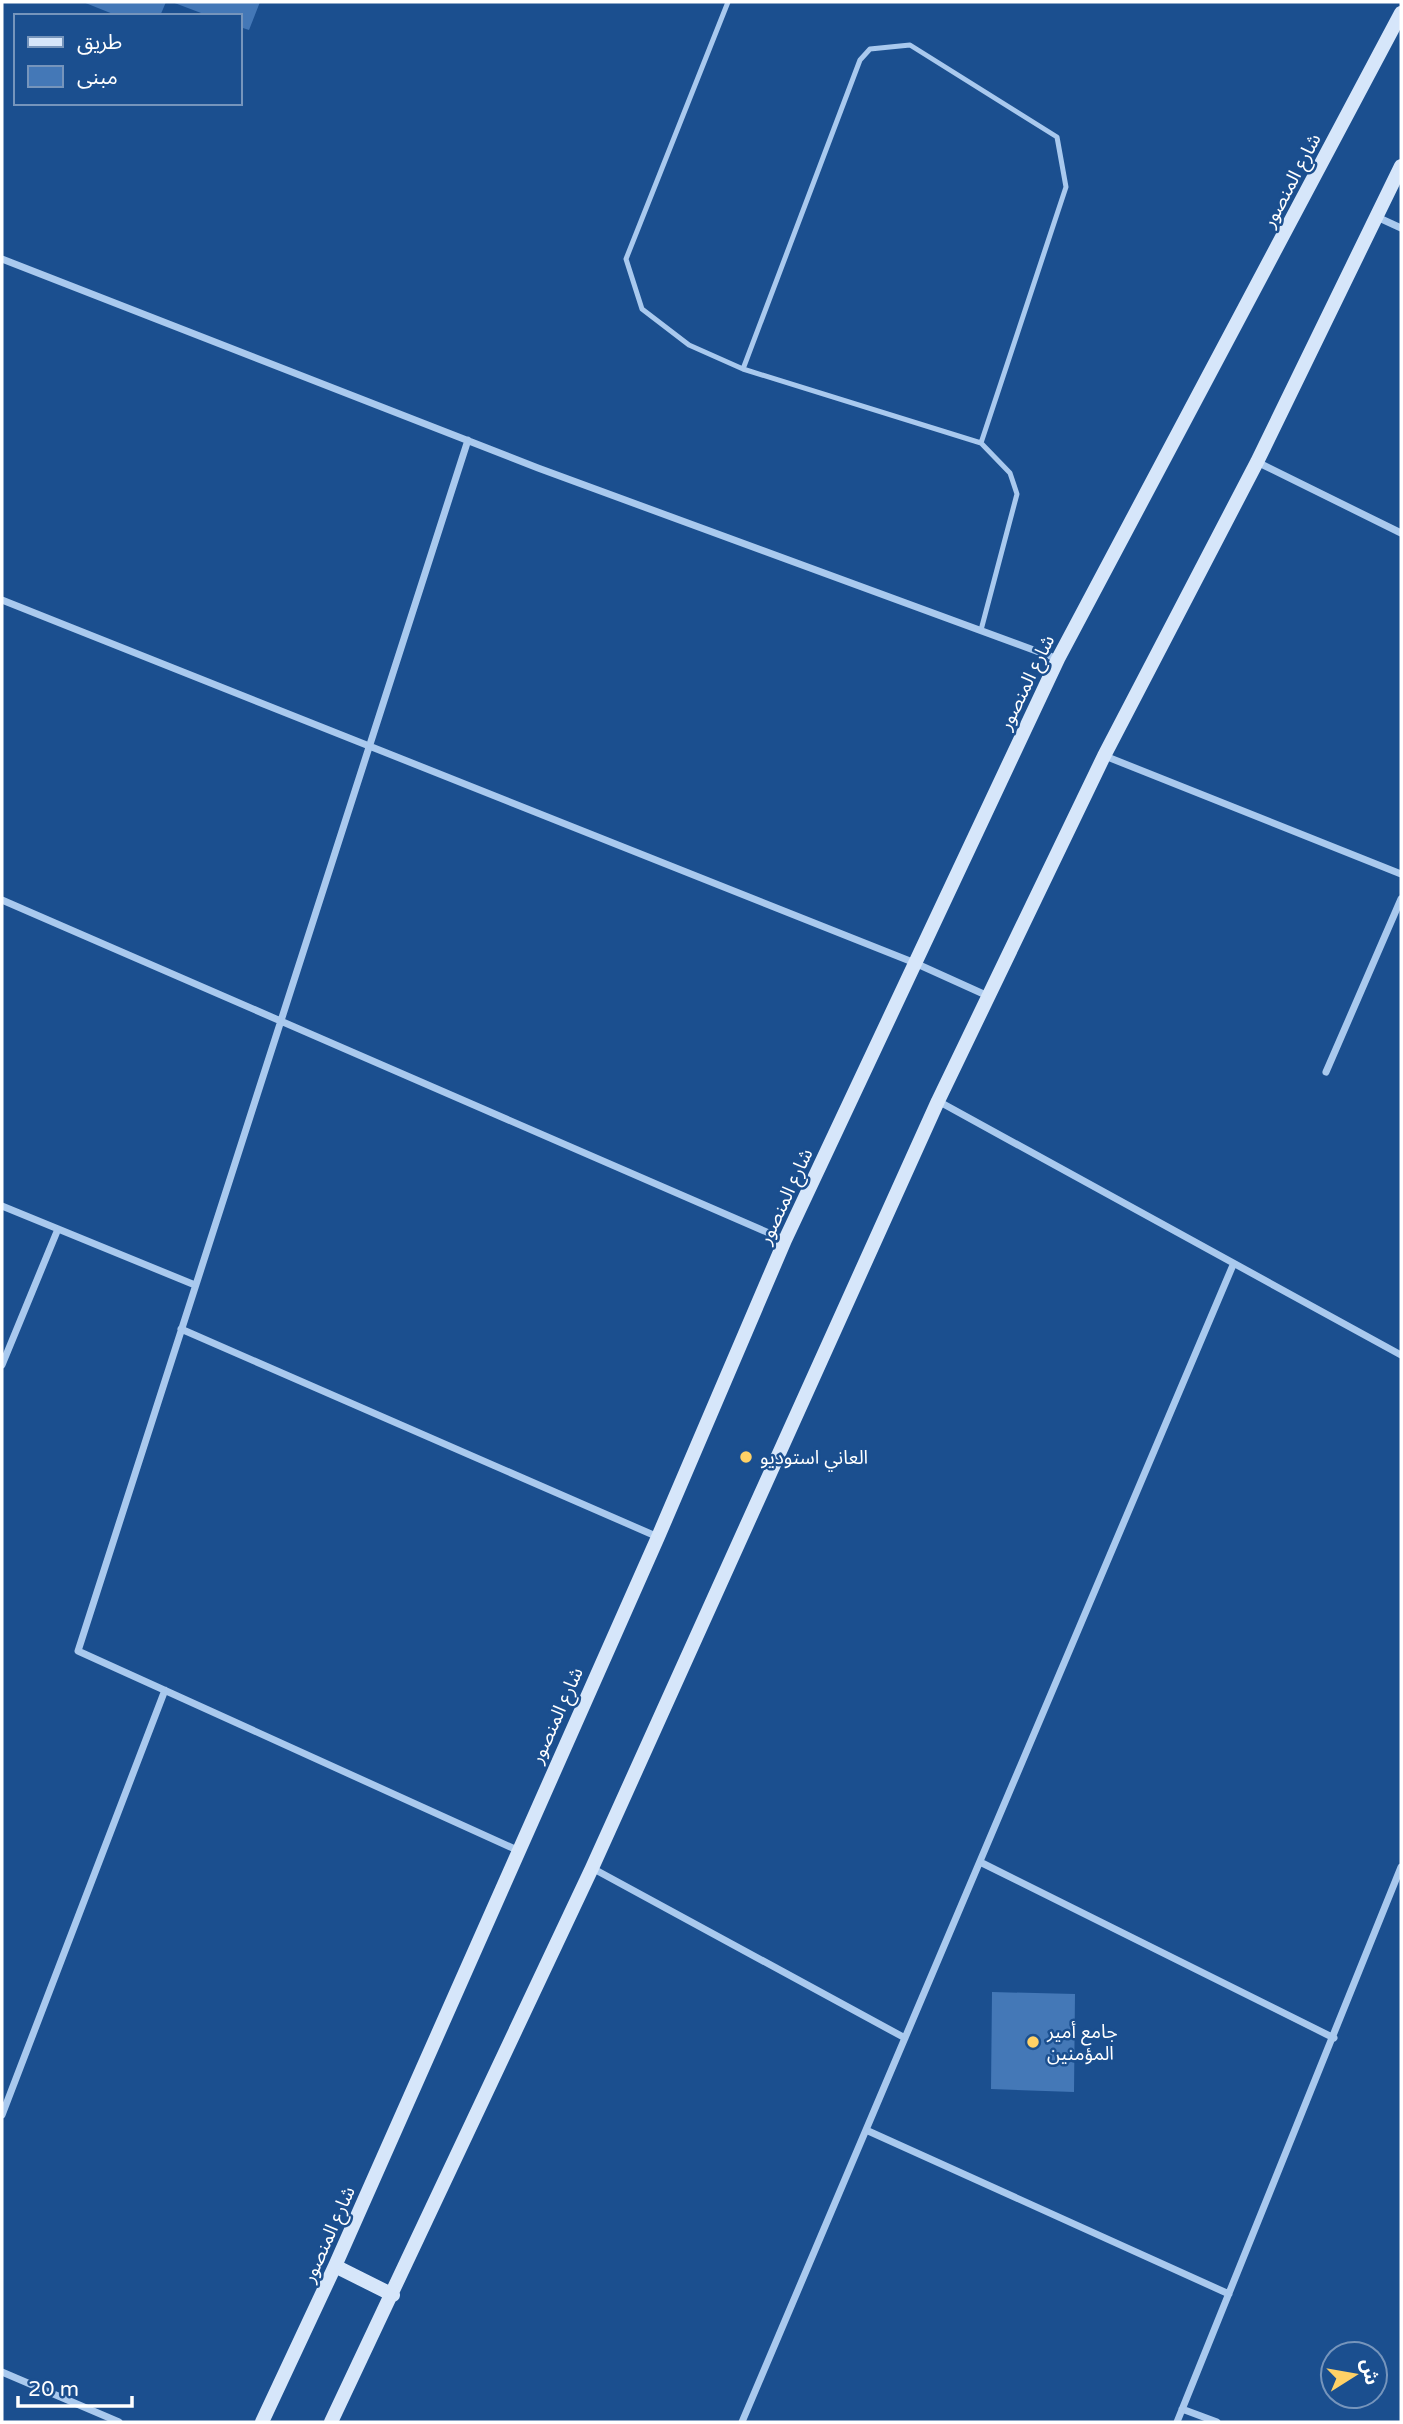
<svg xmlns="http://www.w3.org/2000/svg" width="1403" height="2424" font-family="'Varela Round','Noto Sans Arabic',sans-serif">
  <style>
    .building { fill: #4478b7 }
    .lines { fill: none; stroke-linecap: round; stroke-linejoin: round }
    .lane { stroke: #a9c9ee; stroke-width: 5 }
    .street { stroke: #a9c9ee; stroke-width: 7 }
    .secondary { stroke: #d6e6fa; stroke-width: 14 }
    .poi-dot { fill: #ffd166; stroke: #1b4f8f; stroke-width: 2.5 }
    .labels { text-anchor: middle; stroke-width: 5; stroke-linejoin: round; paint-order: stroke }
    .street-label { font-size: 19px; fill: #fff; stroke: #1b4f8f }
    .poi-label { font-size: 19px; fill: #fff; stroke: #1b4f8f; text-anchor: start }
  </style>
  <rect width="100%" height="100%" fill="#1b4f8f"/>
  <path class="building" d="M 83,2 L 166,2 L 160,16 L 118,16 Z
    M 172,2 L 260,2 L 249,30 L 240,27 L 240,16 L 209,16 Z
    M 992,1992 L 1075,1994 L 1074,2092 L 991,2089 Z"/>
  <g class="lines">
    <path class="lane" d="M 728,2 L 626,259 L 642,309 L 689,345 L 743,369 L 981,443 L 1010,473 L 1017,494 L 981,630
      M 743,369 L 860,60 L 870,49 L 910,45 L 1057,137 L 1066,187 L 981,443"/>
    <path class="street" d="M 1377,217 L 1401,228
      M 2,259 L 538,468 L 1058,659
      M 468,440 L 78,1651 L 517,1850
      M 1257,462 L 1401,533
      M 2,600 L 915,963 L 988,996
      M 1105,756 L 1401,874
      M 2,900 L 785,1240
      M 1326,1072 L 1401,899
      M 938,1101 L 1401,1355
      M 2,1206 L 195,1285
      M 181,1329 L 658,1537
      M 2,1365 L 58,1229
      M 980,1862 L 1334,2038
      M 592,1868 L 905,2038
      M 2,2115 L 165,1690
      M 866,2130 L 1229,2294
      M 2,2372 L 119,2422
      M 1182,2409 L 1217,2422
      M 742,2422 L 1233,1265
      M 1177,2422 L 1401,1867"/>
    <path class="secondary" d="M 335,2266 L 393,2295
      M 262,2422 L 335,2266 L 658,1537 L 785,1240 L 1058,659 L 1401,13
      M 331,2422 L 592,1868 L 938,1101 L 1104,756 L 1257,462 L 1401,166"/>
  </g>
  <g class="poi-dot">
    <circle cx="746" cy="1457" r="7"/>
    <circle cx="1033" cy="2042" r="7"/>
  </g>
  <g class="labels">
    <g class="street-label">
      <text transform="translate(1291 180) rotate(-62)" y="7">شارع المنصور</text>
      <text transform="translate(1026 682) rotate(-64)" y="7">شارع المنصور</text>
      <text transform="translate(785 1196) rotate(-65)" y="7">شارع المنصور</text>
      <text transform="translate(556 1715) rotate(-66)" y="7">شارع المنصور</text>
      <text transform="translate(328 2234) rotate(-66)" y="7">شارع المنصور</text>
    </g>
    <g class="poi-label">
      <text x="760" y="1464">العاني استوديو</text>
      <text x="1047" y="2038">جامع أمير<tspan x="1047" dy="22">المؤمنين</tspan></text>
    </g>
  </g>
  <rect width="1403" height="2424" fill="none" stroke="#ffffff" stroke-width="7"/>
  <rect x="14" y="14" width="228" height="91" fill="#1b4f8f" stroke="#7695bc" stroke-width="2"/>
  <rect x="28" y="37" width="35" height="10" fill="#d6e6fa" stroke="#7695bc" stroke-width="2"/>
  <text x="77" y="49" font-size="21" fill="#ffffff">طريق</text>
  <rect x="28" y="66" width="35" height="21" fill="#4478b7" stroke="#7695bc" stroke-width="2"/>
  <text x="77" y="84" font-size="21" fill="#ffffff">مبنى</text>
  <g transform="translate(1354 2375) rotate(79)"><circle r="33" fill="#1b4f8f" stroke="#7695bc" stroke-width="2"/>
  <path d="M0-5L12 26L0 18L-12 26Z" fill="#ffd166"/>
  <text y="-10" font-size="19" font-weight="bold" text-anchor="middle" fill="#ffffff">ش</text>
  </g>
  <path d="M18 2396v10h114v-10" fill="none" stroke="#ffffff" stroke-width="3.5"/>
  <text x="28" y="2396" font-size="21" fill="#ffffff" stroke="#1b4f8f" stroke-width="5" paint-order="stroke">20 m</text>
</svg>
